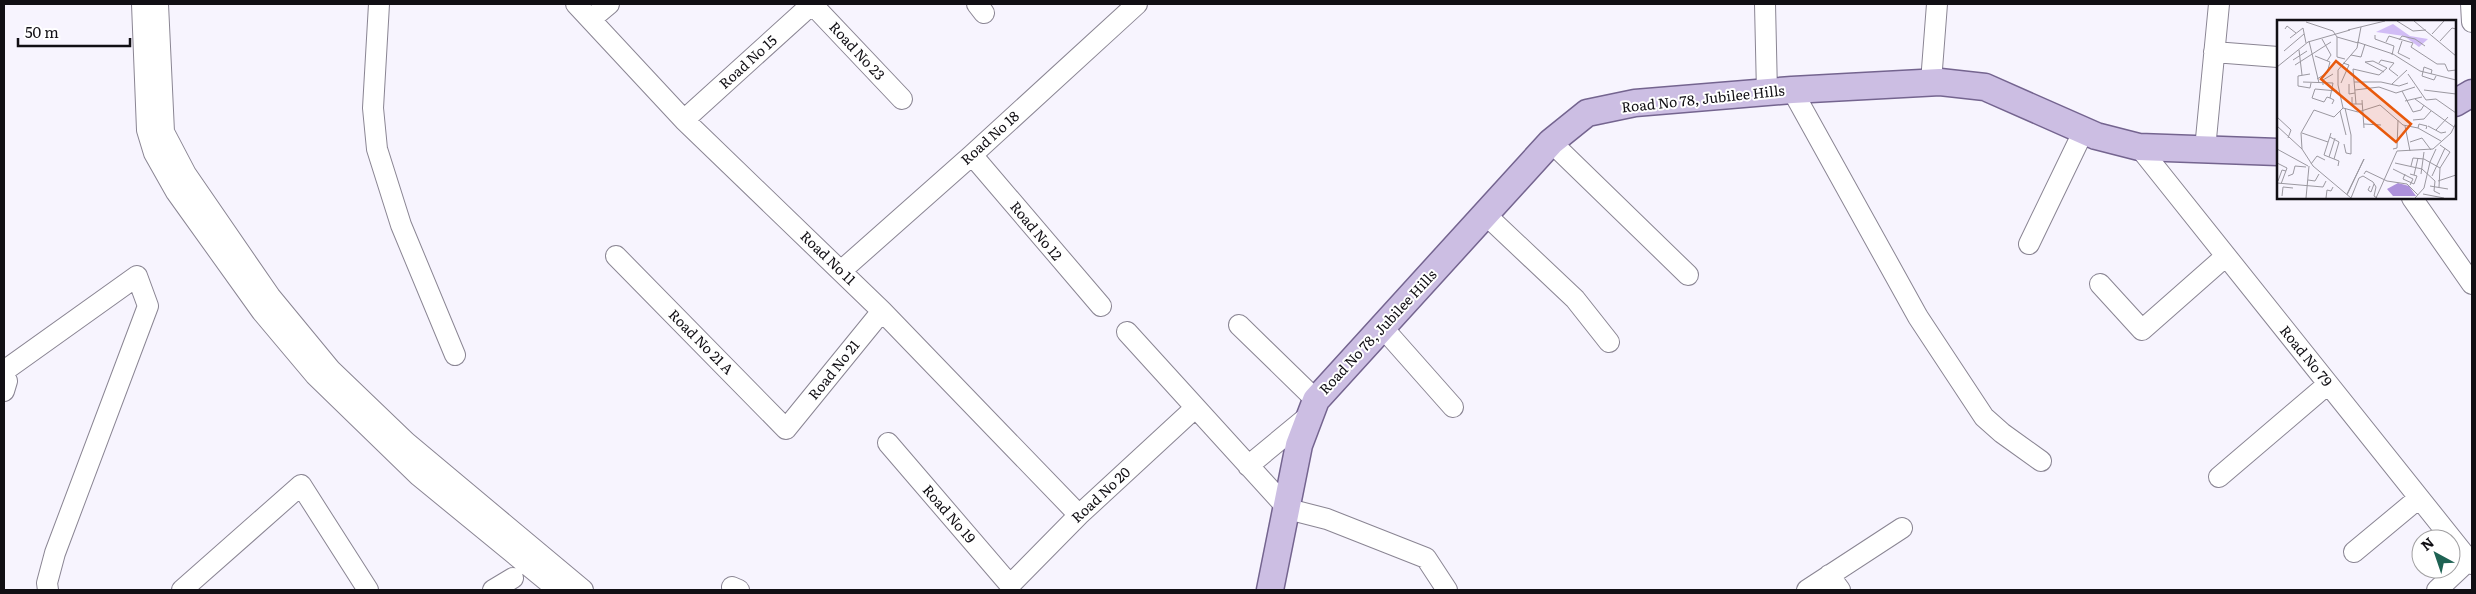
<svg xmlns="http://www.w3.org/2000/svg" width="2476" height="594" font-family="Literata,serif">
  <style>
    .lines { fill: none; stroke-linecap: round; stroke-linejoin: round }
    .minor-casing { stroke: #8a8593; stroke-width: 22 }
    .major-casing { stroke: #74648f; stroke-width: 29 }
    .minor { stroke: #fff; stroke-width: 20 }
    .major { stroke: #ccbee3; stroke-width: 26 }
    .labels { text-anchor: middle; stroke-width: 4; stroke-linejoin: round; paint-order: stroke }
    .street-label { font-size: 14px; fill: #110f14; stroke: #fff }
    .inset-road { fill: none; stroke: #9b98a0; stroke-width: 1 }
    .view { fill: #e8590c; fill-opacity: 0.15; stroke: #e8590c; stroke-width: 2.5 }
    .inset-edge { fill: none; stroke: #110f14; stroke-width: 2.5 }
  </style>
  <rect width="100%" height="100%" fill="#f7f4fe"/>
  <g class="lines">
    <defs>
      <path id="minor" d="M 142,4 L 147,130 L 154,153 L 176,192 L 262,312 L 315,375 L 419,476 L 558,590
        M 158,4 L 164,132 L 186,174 L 270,296 L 331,370 L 406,442 L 583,590
        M 379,4 L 373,108 L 377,149 L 401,225 L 455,355
        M 576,4 L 684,120 L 882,311 L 1079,515
        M 977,4 L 984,13
        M 1765,4 L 1767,93
        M 2471,4 L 2472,22
        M 591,19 L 609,4
        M 2214,52 L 2278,57
        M 1931,82 L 1937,4
        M 1792,90 L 1918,317 L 1984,417 L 2002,433 L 2041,461
        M 684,120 L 812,4 L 902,99
        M 1551,142 L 1688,275
        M 2139,147 L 2472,564
        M 2205,149 L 2219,4
        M 972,155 L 1101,306
        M 2412,198 L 2472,284
        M 1486,215 L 1575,299 L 1609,342
        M 2029,244 L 2084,130
        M 616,256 L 786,429 L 882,311
        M 841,271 L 972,155 L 1137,4
        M 2100,284 L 2142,330 L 2226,256
        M 1239,325 L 1316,400
        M 1383,328 L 1453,407
        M 1127,332 L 1288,509 L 1327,519 L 1426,558 L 1447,590
        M 4,371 L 137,276 L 148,306 L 55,553 L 47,583 L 48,590
        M 4,376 L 7,381 L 4,391
        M 888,443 L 1010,585 L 1079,515 L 1195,408
        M 1248,466 L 1311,414
        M 2219,477 L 2328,384
        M 2354,552 L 2419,498
        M 1829,575 L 1840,590
        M 732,587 L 739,590
        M 182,590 L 301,485 L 368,590
        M 493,590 L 513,578
        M 1807,590 L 1902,528
        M 2437,590 L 2469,560"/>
      <path id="major" d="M 2455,103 L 2472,93
        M 1270,590 L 1299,445 L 1316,400 L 1551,142 L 1587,113 L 1635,103 L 1792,90 L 1940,82 L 1985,87 L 2096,136 L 2139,147 L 2278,152"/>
    </defs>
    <use href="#minor" class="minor-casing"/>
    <use href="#major" class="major-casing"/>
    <use href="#minor" class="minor"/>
    <use href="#major" class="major"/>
  </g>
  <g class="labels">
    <g class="street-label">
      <text transform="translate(857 51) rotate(47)" y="5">Road No 23</text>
      <text transform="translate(748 62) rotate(-42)" y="5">Road No 15</text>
      <text transform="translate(1703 99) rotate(-6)" y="5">Road No 78, Jubilee Hills</text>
      <text transform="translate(990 138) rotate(-42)" y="5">Road No 18</text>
      <text transform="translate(1036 231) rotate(50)" y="5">Road No 12</text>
      <text transform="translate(828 258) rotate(44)" y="5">Road No 11</text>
      <text transform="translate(1378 332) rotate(-47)" y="5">Road No 78, Jubilee Hills</text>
      <text transform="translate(701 342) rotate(45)" y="5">Road No 21 A</text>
      <text transform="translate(2306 356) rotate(51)" y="5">Road No 79</text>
      <text transform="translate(834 370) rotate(-51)" y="5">Road No 21</text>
      <text transform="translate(1101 495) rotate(-43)" y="5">Road No 20</text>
      <text transform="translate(949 514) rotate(49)" y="5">Road No 19</text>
    </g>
  </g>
  <g transform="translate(2277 20)">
    <rect width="179" height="179" fill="#f7f4fe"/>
    <path d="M 116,4 L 133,16 L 151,19 L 142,27 L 127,16 L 99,12 Z" fill="#d1bcf5"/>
    <path d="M 121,163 L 132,166 L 139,176 L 116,176 L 110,169 Z" fill="#ad91db"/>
    <path class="inset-road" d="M 120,1 L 136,11 L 149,10M 137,1 L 179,36M 29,2 L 56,11 L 60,17 L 60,37 L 68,39M 8,9 L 10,6 L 19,13M 71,10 L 108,1M 155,14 L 167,1M 98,15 L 98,19 L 117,26 L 115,35M 60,17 L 81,23M 13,18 L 26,8 L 29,23M 45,19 L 54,35 L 50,41M 122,20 L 125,16 L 138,19 L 148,26M 32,21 L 42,63M 125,21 L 121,33 L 133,39M 163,21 L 175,8 L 179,9M 80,22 L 116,34 L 143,51 L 179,60M 109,22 L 112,16 L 136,23 L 134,27 L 160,44 L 168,44 L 171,51 L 179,50M 22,30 L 25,55M 7,31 L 27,14M 74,35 L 84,37 L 88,24M 38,36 L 53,42 L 50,53 L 40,59M 16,40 L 30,31M 102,43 L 104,40 L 117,43 L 112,49 L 121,56M 18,45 L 54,22M 0,47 L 31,22 L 73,10M 107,52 L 88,42 L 96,41 L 110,48M 33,54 L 21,56 L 21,66 L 33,68 L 34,63M 131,54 L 149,80 L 159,79 L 179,93M 154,54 L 155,50 L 147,47 L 145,56 L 157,60 L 159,56M 26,62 L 56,63 L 53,78 L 57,80 L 55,84M 77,62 L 104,62 L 122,66 L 131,63M 64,63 L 72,45 L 66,43M 72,64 L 72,74 L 78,73M 115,64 L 130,50M 46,65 L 46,60 L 56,54M 102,67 L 119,73 L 138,67M 78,70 L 102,67M 147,70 L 179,74M 125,71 L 136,92 L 144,90 L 147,85M 75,77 L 75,84 L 85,84M 53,78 L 50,77 L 47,82 L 35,78 L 38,69 L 60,71M 138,79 L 177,107M 85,80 L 87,108M 128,81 L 145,77M 79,84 L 76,49 L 102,55 L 110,48M 66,88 L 61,65 L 61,50 L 80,28 L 84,7M 63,91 L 69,115M 0,97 L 14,110 L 11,118M 136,100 L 147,99 L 154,91M 87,104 L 104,105M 0,106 L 25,129 L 36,146 L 74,178M 128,106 L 133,131M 151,106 L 164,113 L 169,112M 141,108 L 142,104 L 150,106 L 149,109M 159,110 L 171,97M 25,113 L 51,122M 54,113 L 47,135 L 62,141 L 61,146M 53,117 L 62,122 L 57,139M 133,122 L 145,118 L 154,130M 67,124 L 69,133 L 74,134 L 74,115 L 68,88M 0,129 L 31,146M 25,129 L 24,113 L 37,90 L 57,97 L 66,88 L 81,92 L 103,85 L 126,105 L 141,108 L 164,121M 116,129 L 120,128 L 121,100M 52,137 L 58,118M 0,143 L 10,148 L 4,164M 118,143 L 145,149 L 158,161M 34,144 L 40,136 L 48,140M 134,146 L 136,138 L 147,139 L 163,148M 116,149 L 136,159 L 133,165M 87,154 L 89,151 L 110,161 L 130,164 L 141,175M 128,154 L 126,159 L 137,164 L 140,156 L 133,154M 144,154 L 147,132M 137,155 L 141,138M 11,156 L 16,154 L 18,146 L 29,147M 155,156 L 168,128M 31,160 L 38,161 L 42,154M 1,161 L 5,150 L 9,151M 158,161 L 157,171 L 163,174M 161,161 L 179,155M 0,163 L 46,167 L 49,161M 93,166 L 91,170 L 94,172 L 97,164M 153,166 L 171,169M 162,167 L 163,148 L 173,132 L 163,125M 70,174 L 87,139 L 70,175M 146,174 L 167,178M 5,176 L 6,167 L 16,168M 29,178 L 32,146M 49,178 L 50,170 L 54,171 L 56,167M 74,178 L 82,158 L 86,156 L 96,162 L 99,167 L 97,176 L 100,178M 99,178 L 120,131 L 156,129 L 174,113 L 179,103M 138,178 L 147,168 L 153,142 L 159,129"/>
    <path class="view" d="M 59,41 L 134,104 L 119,122 L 44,59 Z"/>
    <rect width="179" height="179" class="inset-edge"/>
  </g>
  <rect width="2476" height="594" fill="none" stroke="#110f14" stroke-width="10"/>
  <g transform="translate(2436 554) rotate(320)"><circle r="24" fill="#ffffff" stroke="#a09fa1"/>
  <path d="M0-4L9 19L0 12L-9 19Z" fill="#1e6253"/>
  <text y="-8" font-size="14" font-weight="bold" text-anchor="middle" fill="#110f14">N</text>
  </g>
  <path d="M18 38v8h112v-8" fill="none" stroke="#110f14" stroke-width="2.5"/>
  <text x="25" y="38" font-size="15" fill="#110f14" stroke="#ffffff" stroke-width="4" paint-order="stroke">50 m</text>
</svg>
